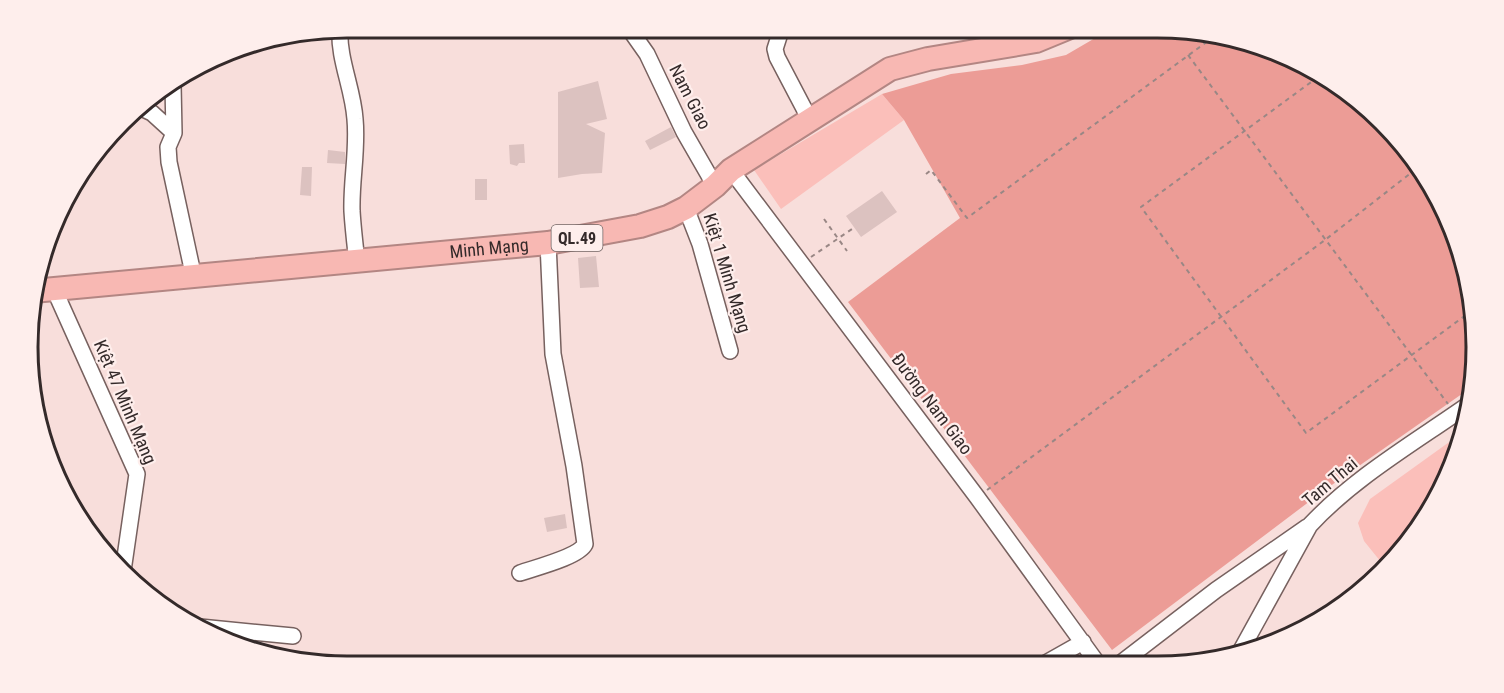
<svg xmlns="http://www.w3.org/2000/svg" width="1504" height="693" font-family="'Roboto Condensed',sans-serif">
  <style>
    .green { fill: #fbbfba }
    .forest { fill: #ec9c96 }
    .building { fill: #dcc2c0 }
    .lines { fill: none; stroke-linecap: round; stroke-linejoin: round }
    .minor-casing { stroke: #77615f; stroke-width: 18 }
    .highway-casing { stroke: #b38683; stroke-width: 26 }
    .path { stroke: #998785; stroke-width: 2; stroke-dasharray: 4.5 4.5; stroke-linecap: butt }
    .minor { stroke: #fff; stroke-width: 15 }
    .highway { stroke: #f8b8b3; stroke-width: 22 }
    .labels { text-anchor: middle; stroke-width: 4.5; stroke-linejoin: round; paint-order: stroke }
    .shield { fill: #feeeec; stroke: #716564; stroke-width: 1.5 }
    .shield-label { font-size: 16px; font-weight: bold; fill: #342a2a }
    .street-label { font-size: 18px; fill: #342a2a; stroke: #feeeec }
    .rim { fill: none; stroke: #342a2a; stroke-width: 3 }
  </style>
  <rect width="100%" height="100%" fill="#f8dedb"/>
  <path class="green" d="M 882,94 L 904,120 L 781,209 L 754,170 Z
    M 1459,435 L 1453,468 L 1411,541 L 1385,567 L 1364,541 L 1358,523 L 1370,499 Z"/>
  <path class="forest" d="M 1114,27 L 1158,27 L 1279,51 L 1383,120 L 1453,224 L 1477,346 L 1469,389 L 1326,489 L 1112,650 L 848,302 L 960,218 L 904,120 L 882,94 L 951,74 L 1022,65 L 1066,55 Z"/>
  <path class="building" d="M 598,81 L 607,119 L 586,124 L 605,133 L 602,173 L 582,174 L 558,178 L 558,92 Z
    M 671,127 L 676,137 L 650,150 L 645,141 Z
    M 524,144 L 525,163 L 519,163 L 517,166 L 510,164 L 509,145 Z
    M 328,150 L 345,152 L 345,164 L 327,163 Z
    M 302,167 L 312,167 L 311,196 L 300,195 Z
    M 475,179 L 487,179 L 487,200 L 475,200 Z
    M 882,191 L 897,212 L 861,237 L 846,216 Z
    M 596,256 L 599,287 L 580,288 L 578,258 Z
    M 565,514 L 567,528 L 547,532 L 544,518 Z"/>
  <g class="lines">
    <defs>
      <path id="minor" d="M 628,27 L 647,54 L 684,132 L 715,186
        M 782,27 L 775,49 L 777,57 L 810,120
        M 340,28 C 338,59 353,88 355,119 C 358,150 351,181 352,211 C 353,228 355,245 357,262
        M 173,85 L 174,133 L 168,147 L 169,162 L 194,278
        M 137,106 L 152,113 L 174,133
        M 731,170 L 977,497 L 1098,664
        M 686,208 L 700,244 L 730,351
        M 54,289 L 137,474 L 123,571
        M 520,573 C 534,568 579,557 585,544 L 574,466 L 553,354 L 548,243
        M 200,627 L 293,636
        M 1240,652 L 1310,525 C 1354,478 1412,444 1465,407
        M 1121,663 L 1216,590 L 1307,527
        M 1044,664 L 1083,642"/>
      <g id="highway">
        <path id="s1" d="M 33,291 L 548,243 L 640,226 L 668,217 L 686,208 L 715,186 L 731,170 L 890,69 L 928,59 L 1036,41 L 1070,27"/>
      </g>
    </defs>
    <use href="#minor" class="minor-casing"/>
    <use href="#highway" class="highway-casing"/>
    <path class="path" d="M 1188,55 L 1448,404
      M 1318,77 L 1141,207 L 1306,433 L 1470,312
      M 926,174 L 931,170 L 967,218 L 1212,38
      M 824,219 L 847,251
      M 811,257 L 852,229
      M 987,490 L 1325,240 L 1416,169"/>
    <use href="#minor" class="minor"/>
    <use href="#highway" class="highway"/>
  </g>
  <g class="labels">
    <rect class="shield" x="551.5" y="225" width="51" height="26" rx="4.5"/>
    <g class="shield-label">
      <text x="577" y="244">QL.49</text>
    </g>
    <g class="street-label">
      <text transform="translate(690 97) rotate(63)" y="6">Nam Giao</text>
      <text dy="6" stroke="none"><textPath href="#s1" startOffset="458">Minh Mạng</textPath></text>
      <text transform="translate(727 273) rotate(73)" y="6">Kiệt 1 Minh Mạng</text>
      <text transform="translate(125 402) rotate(67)" y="6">Kiệt 47 Minh Mạng</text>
      <text transform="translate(932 404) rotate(53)" y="6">Đường Nam Giao</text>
      <text transform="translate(1330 482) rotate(-40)" y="6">Tam Thai</text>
    </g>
  </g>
  <path d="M0 0H1504V693H0ZM347 38H1157A309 309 0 0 1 1466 347V347A309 309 0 0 1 1157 656H347A309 309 0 0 1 38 347V347A309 309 0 0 1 347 38Z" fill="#feeeec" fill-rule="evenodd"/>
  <path class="rim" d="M347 38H1157A309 309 0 0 1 1466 347V347A309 309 0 0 1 1157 656H347A309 309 0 0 1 38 347V347A309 309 0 0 1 347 38Z"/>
</svg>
